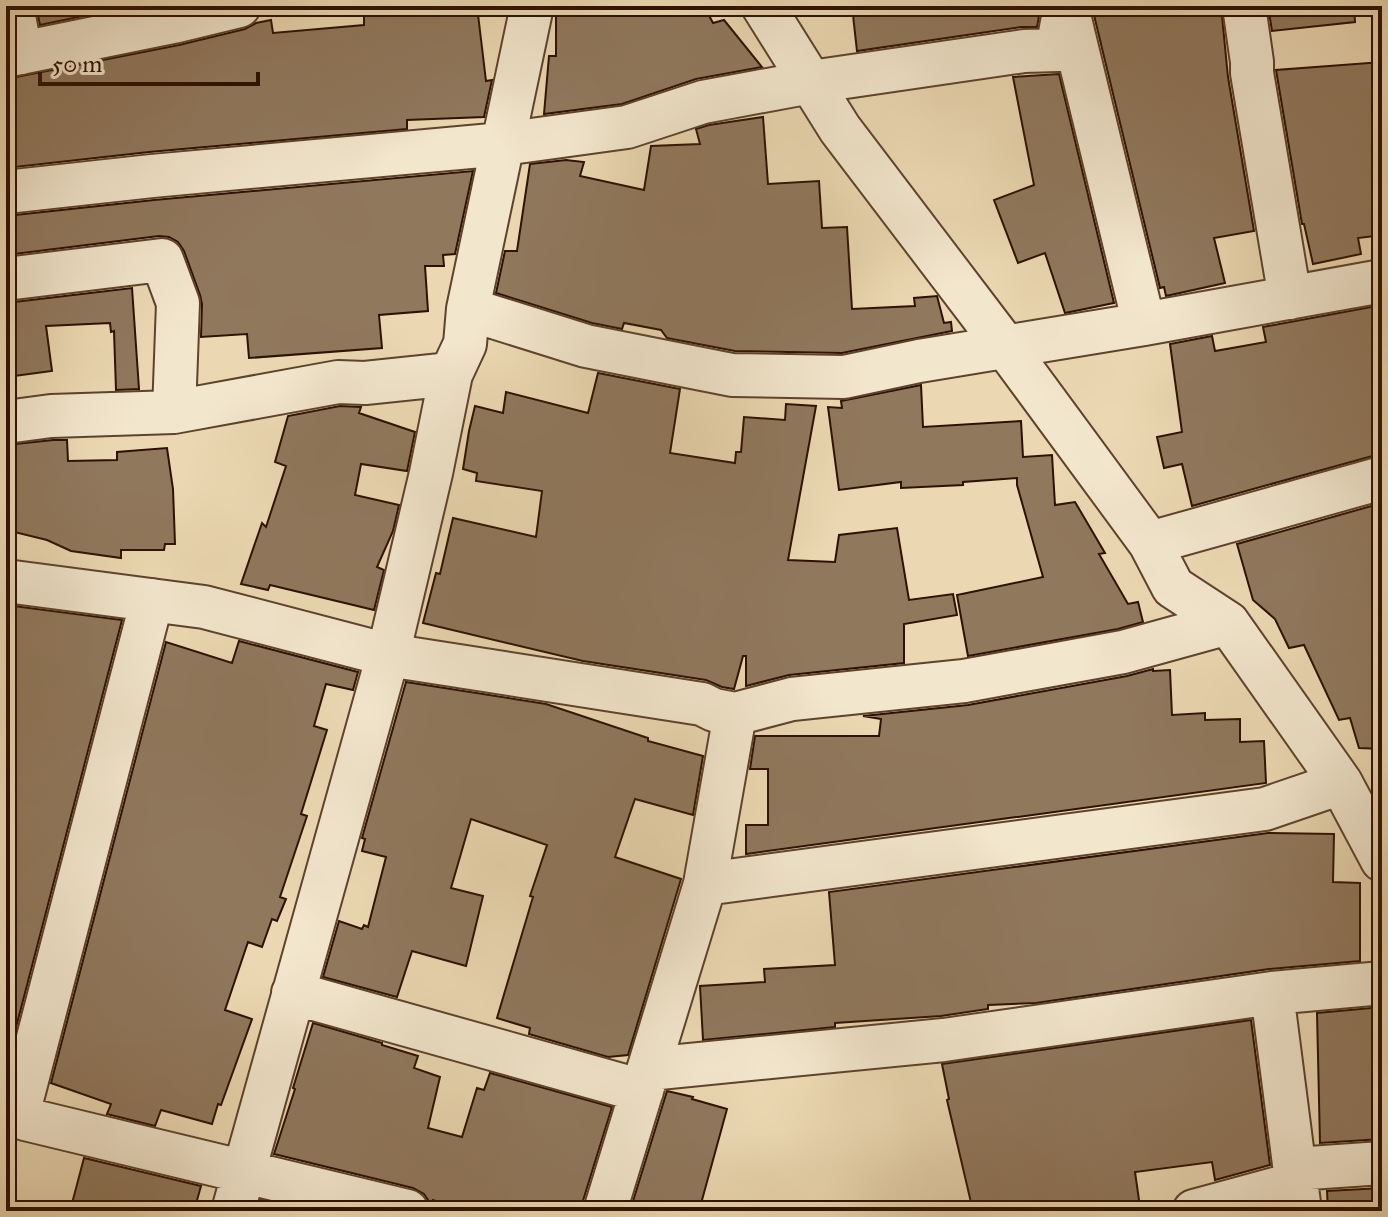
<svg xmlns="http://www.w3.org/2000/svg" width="1388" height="1217" font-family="'IM FELL Great Primer',serif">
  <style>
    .building { fill: #90785d; stroke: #2e1100; stroke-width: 2 }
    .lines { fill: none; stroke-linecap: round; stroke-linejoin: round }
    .minor-casing { stroke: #5d432c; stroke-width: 46 }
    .minor { stroke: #f2e6cd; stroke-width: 42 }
  </style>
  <rect width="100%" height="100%" fill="#ebd8b2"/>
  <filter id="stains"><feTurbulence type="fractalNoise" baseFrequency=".0025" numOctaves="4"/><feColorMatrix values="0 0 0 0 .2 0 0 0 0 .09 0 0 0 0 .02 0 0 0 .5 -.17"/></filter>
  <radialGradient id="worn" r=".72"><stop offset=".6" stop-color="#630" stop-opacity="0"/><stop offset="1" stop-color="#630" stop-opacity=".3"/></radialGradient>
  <path class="building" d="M 36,6 L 131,6 L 40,25 Z
    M 403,6 L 477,6 L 486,81 L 492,80 L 484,117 L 407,120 L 407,129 L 149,152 L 6,168 L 6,79 L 179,45 L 245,29 L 256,23 L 271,20 L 273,33 L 364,25 L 364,14 L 403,12 Z
    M 654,6 L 704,6 L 713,23 L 724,20 L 762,67 L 696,79 L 622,104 L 544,114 L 549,56 L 556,56 L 556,8 L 655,8 Z
    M 852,6 L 992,6 L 993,10 L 1041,6 L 1037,27 L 1021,27 L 857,51 Z
    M 1156,6 L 1221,6 L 1228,77 L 1254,231 L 1214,238 L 1225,283 L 1166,296 L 1164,287 L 1160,288 L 1093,11 L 1110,9 L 1157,11 Z
    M 1268,6 L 1354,6 L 1355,22 L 1272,31 Z
    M 1382,62 L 1382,132 L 1376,133 L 1382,163 L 1382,235 L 1358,238 L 1361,254 L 1313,264 L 1304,224 L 1302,224 L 1276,70 Z
    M 1059,74 L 1114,303 L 1065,313 L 1045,253 L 1018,263 L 994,200 L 1034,185 L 1013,77 Z
    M 763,117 L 768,184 L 819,181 L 822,228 L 847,227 L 852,309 L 915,306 L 914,298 L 937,296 L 944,323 L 951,322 L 952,331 L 842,353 L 735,351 L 667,338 L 661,330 L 624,323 L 622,329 L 592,323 L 496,293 L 505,251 L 517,251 L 530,164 L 566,160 L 584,162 L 580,176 L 644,190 L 651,146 L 700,144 L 696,129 L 709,125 Z
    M 473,171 L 455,254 L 443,255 L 444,266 L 425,266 L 428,311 L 379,315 L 382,348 L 249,358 L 247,334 L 201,337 L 202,304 L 200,295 L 184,251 L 178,242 L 169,237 L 159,236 L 6,255 L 6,216 L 154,200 Z
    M 132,288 L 139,389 L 116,390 L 114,331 L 111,332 L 110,323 L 46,326 L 52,371 L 6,377 L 6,303 Z
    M 1382,305 L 1382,455 L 1376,455 L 1192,506 L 1182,464 L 1164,468 L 1157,437 L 1182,432 L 1170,344 L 1212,336 L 1215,351 L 1266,342 L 1263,327 Z
    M 598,373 L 680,389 L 670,453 L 735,463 L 736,452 L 741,452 L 744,417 L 785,420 L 786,404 L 816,406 L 788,560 L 835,562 L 839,535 L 897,528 L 909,600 L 953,594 L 957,615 L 904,624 L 904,663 L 789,675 L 746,686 L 746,656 L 743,656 L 734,689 L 722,687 L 706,680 L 583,661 L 423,623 L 436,573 L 440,574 L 453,518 L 536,537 L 542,491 L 476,481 L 477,473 L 463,469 L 469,431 L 475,406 L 503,413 L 506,392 L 588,413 Z
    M 921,385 L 923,427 L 1021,421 L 1023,457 L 1052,455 L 1055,505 L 1075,502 L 1105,553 L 1099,554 L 1128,604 L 1138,602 L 1143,622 L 1118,629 L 968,656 L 957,595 L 1043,577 L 1017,485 L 1017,478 L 963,482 L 963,485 L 901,488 L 901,482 L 839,490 L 828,407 L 842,408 L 841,401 Z
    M 340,406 L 361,407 L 359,413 L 415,432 L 407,471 L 361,464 L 355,495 L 399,505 L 393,531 L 377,567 L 384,570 L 374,610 L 270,585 L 268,590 L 241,584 L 262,523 L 266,527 L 286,466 L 275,462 L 288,416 Z
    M 53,440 L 67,440 L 68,461 L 117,460 L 117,452 L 167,448 L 173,489 L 175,544 L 165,544 L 164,550 L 121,550 L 121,558 L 71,551 L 47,540 L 6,530 L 6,445 Z
    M 1382,503 L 1382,749 L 1359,748 L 1350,718 L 1339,720 L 1304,645 L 1289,648 L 1275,619 L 1253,600 L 1237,544 Z
    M 6,605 L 122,620 L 6,1066 Z
    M 239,641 L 358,672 L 353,690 L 326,684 L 314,726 L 327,730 L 301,814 L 307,816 L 280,897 L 286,899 L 277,921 L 272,919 L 262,947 L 248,942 L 225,1010 L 252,1019 L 221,1105 L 218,1104 L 212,1124 L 161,1110 L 155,1126 L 107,1114 L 111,1104 L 51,1083 L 166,642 L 232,663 Z
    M 1153,669 L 1153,671 L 1170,670 L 1172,715 L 1205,713 L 1205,720 L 1240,719 L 1240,742 L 1264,741 L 1266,783 L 746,854 L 746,825 L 768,825 L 768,769 L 750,769 L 755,736 L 879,736 L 881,719 L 863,716 L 968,705 L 1127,676 Z
    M 406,682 L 546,704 L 648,738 L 648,741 L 703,756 L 693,815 L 635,799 L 615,857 L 681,879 L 628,1055 L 608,1057 L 529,1034 L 530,1028 L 497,1018 L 533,897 L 530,896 L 547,845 L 471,819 L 451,888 L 483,896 L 466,966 L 412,951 L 397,997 L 323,977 L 339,921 L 362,929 L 364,925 L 368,927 L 386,857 L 362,851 L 365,839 L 362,838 Z
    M 1268,833 L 1334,834 L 1333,882 L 1360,883 L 1360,961 L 1269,969 L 1036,1003 L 988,1005 L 988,1009 L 941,1016 L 835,1023 L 835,1027 L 703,1040 L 700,986 L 765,982 L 764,969 L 835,965 L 829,892 Z
    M 1382,1007 L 1382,1139 L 1320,1143 L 1317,1013 Z
    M 1251,1020 L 1270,1165 L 1215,1180 L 1212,1162 L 1135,1172 L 1140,1207 L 1106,1211 L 973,1211 L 947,1100 L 949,1099 L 942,1064 Z
    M 313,1023 L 382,1043 L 382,1045 L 418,1056 L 414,1068 L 440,1077 L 428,1128 L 462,1137 L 477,1088 L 484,1090 L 490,1073 L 612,1107 L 582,1204 L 582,1211 L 465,1211 L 433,1200 L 430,1211 L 430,1203 L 424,1194 L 413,1188 L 274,1154 L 295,1089 L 293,1088 Z
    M 667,1091 L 693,1097 L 692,1099 L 727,1109 L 699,1211 L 630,1211 Z
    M 84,1158 L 201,1186 L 194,1211 L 70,1211 Z
    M 1382,1188 L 1382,1211 L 1328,1211 L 1327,1191 Z"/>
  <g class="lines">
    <defs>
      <path id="minor" d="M 12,6 L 21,53
        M 763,6 L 840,129 L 1005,346 L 1150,543 L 1173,587 L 1228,623 L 1341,783 L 1382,860
        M 1244,6 L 1252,62 L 1252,73 L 1290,298
        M 1068,11 L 1144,324
        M 6,56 L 173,22 L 239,6
        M 6,192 L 152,176 L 503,144 L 627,127 L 703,102 L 811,82 L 1024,51 L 1057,50 L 1065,6
        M 6,279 L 162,260 L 178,303 L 174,412
        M 468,309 L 586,346 L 732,375 L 844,377 L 919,361 L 1144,324 L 1382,281
        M 6,422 L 51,416 L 174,412 L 338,382 L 365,383 L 451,374
        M 1150,543 L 1382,478
        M 6,581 L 204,607 L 388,655 L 702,704 L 714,710 L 735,714 L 705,884 L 605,1211
        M 152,600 L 19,1111 L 25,1119 L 407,1211
        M 735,714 L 792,699 L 964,681 L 1123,652 L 1228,623
        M 705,884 L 1265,809 L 1341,783
        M 293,993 L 642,1091
        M 1272,993 L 1300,1211
        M 649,1069 L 944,1040 L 1272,993 L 1382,983
        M 1295,1169 L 1382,1163
        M 233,1211 L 388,655 L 431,473 L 451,374 L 465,344 L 468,309 L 532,6
        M 1194,1211 L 1297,1183"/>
    </defs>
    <use href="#minor" class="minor-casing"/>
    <use href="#minor" class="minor"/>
  </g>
  <rect width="1388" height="1217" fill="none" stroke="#ebd8b2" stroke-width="32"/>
  <rect x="8" y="8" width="1372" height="1201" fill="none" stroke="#2e1100" stroke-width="4"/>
  <rect x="16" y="16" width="1356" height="1185" fill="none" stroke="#2e1100" stroke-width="2"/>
  <path d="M40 72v12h218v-12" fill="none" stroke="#2e1100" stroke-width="4"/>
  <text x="52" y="72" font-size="24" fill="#2e1100" stroke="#f2e6cd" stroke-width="6" paint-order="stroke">50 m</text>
  <rect width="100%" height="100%" filter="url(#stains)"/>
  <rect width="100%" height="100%" fill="url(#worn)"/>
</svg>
